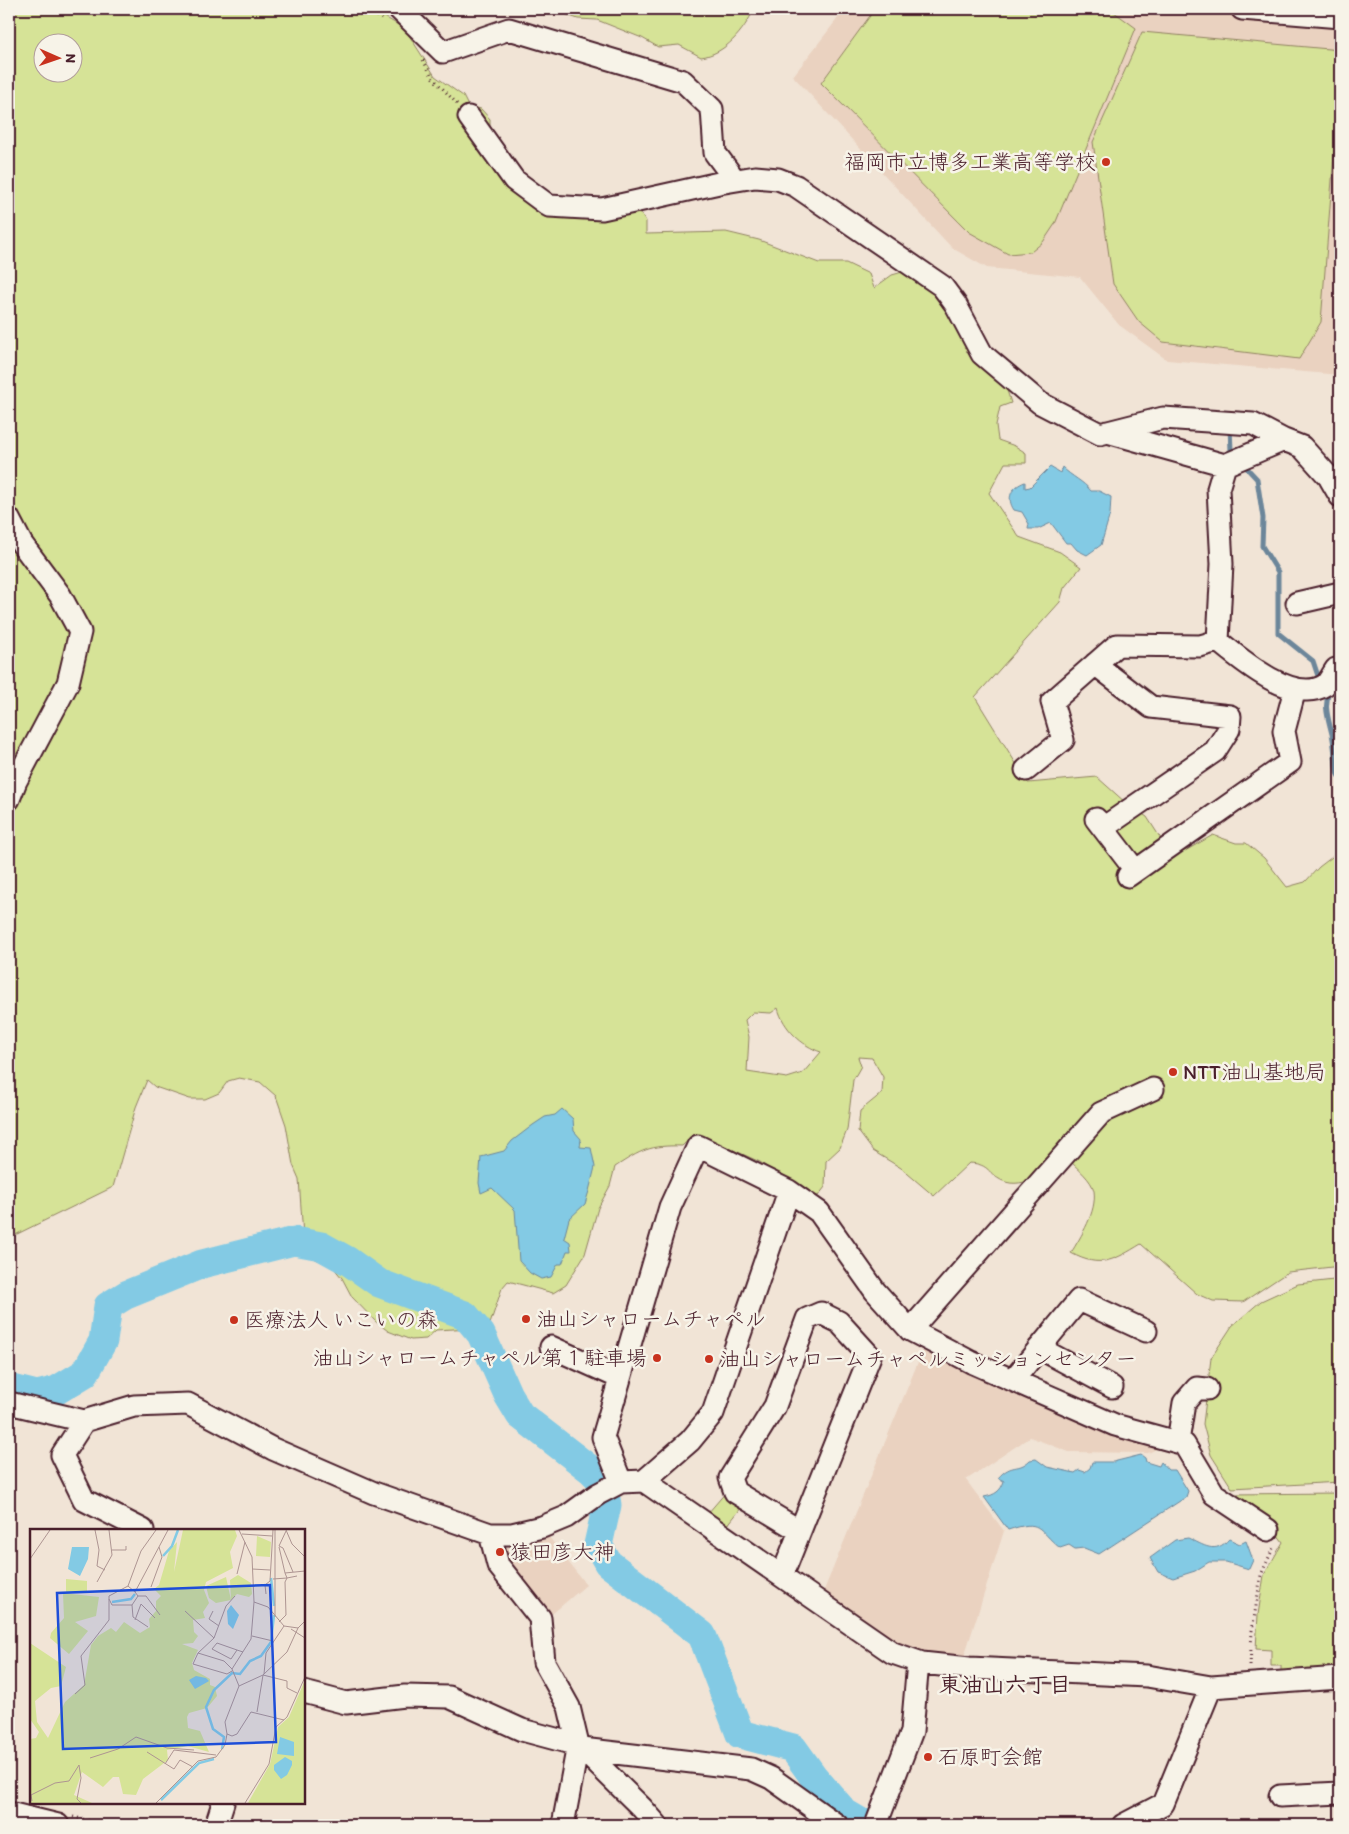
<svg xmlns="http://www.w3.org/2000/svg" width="1349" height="1834" font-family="Itim,'Klee One',sans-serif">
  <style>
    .built { fill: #ead2c0 }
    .green { fill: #d6e397; stroke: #908161; fill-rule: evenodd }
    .water { fill: #83cae4; stroke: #6c869a }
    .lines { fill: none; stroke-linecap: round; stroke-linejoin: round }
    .stream { stroke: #6c869a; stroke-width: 5 }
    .river { stroke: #83cae4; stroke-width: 29 }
    .minor-casing { stroke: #4a1f2b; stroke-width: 25 }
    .path { stroke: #4a1f2b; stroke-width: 3; stroke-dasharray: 1 4; stroke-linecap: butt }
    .minor { stroke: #f7f3e8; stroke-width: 21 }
    .poi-dot { fill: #c8321e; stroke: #f7f3e8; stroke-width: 2 }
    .labels { text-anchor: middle; stroke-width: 5; stroke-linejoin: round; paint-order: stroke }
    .poi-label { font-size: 21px; fill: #4a1f2b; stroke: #f7f3e8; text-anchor: start }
    .neighbourhood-label { font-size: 22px; font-weight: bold; fill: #4a1f2b; stroke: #f7f3e8 }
    .inset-river { fill: none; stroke: #83cae4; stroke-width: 2.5 }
    .inset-road { fill: none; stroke: #ae9592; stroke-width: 1 }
    .view { fill: #1d4ed8; fill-opacity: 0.15; stroke: #1d4ed8; stroke-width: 2.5 }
    .inset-edge { fill: none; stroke: #4a1f2b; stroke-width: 2.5 }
  </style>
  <rect width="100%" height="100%" fill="#f1e4d6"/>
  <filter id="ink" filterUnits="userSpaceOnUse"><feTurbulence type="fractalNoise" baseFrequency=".02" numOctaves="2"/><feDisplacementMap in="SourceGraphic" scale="10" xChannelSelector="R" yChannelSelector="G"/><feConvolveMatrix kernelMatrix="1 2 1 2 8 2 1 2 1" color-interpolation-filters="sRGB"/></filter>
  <g filter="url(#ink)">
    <path class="built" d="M 845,9 L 1340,9 L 1340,375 L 1167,360 L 1119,325 L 1080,277 L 987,268 L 952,248 L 793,76 Z
      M 925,1345 L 1166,1445 L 1148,1453 L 1069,1452 L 1030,1437 L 966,1480 L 1004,1531 L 964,1657 L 931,1653 L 895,1644 L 822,1595 Z
      M 546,1533 L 586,1585 L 546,1619 L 502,1557 L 502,1548 L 537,1540 Z"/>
    <path class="green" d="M 9,9 L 371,9 L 405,29 L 435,76 L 463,96 L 468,106 L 481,109 L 490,119 L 490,151 L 545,199 L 615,201 L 642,215 L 646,221 L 646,234 L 726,232 L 759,240 L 819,263 L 846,263 L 869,274 L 874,288 L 892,275 L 906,271 L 933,286 L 1006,387 L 1011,403 L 1000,407 L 996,425 L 998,440 L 1015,446 L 1026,453 L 1026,463 L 1005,463 L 989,493 L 1019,537 L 1060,552 L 1081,567 L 1064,588 L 1060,602 L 975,697 L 1028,783 L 1097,777 L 1126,803 L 1147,817 L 1163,842 L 1185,851 L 1213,835 L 1236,843 L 1246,843 L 1264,858 L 1287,887 L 1305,882 L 1319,867 L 1340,851 L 1340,1268 L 1332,1267 L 1288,1272 L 1243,1302 L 1213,1301 L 1197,1294 L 1141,1244 C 1115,1260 1100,1269 1071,1253 C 1081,1236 1097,1212 1094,1191 C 1092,1180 1078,1169 1070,1161 C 1051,1170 1023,1190 1003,1181 C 987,1174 991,1164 969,1163 L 934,1196 L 901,1168 L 873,1151 L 858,1131 L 860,1111 L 882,1093 L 883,1077 L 872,1058 L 858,1057 L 861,1066 L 853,1080 L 847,1130 L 840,1148 L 826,1161 L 825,1187 L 818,1196 L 804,1194 L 760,1162 L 720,1144 L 693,1136 L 682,1146 C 650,1145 641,1150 615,1167 L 610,1186 L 598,1208 L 585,1254 L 566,1285 L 553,1293 L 508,1281 L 502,1288 L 489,1327 L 436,1330 L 426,1339 L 411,1340 L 388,1331 L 375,1321 L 352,1297 L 342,1278 L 333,1267 L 309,1256 L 304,1250 L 299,1179 L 293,1165 L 286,1125 L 276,1096 L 260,1082 L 239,1078 L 228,1081 L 219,1093 L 205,1099 L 190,1099 L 155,1087 L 147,1080 L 136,1107 L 113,1187 L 9,1238 ZM 42,42 L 72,42 L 72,72 L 42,72 ZM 778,1008 C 783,1028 802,1046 821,1052 L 803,1073 L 787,1078 L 747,1072 L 749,1037 L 745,1020 L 753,1012 L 771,1013 Z
      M 558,9 L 754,9 C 744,31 725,54 701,57 L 679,45 L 658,47 L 642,38 L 597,20 L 578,19 L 567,15 Z
      M 875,9 L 1110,9 L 1136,28 L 1055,224 L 1043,242 L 1031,252 L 1008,254 L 969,232 L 821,83 Z
      M 1142,32 L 1340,50 L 1340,77 L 1321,322 L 1299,359 L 1163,342 L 1139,322 L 1113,284 L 1093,142 Z
      M 1334,1280 L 1340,1281 L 1340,1482 L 1232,1488 L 1211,1455 L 1203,1424 L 1211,1358 L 1232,1326 L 1261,1301 L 1298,1284 Z
      M 727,1491 L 745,1503 L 727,1526 L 708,1513 Z
      M 1340,1493 L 1340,1671 L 1281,1673 L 1281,1666 L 1271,1666 L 1271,1650 L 1256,1649 L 1258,1615 L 1264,1575 L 1283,1542 L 1262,1514 L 1231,1494 Z"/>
    <path class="water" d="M 1050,467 L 1060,473 L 1062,467 C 1072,477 1083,481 1091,491 L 1099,491 L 1111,497 L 1110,514 L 1101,545 L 1087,555 L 1077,550 L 1071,543 L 1066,543 L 1051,523 L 1038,529 L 1028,529 L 1029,524 L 1022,512 L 1014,510 C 1006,498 1011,487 1025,482 L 1025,488 L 1030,487 Z
      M 562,1109 L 573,1119 L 574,1131 L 581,1139 L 580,1147 L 591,1148 L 595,1167 L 589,1191 L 585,1204 L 569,1219 L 564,1238 L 570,1242 L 571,1251 L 567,1251 L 562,1264 L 558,1264 L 551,1277 L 541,1279 L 530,1273 L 519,1261 L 515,1210 L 492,1188 L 481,1193 L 479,1183 L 481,1157 L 504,1151 L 512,1141 L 533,1125 L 545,1117 L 555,1115 Z
      M 1141,1455 L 1145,1458 L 1146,1462 L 1159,1466 L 1161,1462 L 1168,1470 L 1175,1470 L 1188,1491 L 1186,1497 L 1099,1554 L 1084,1548 L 1075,1549 L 1069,1545 L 1060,1548 C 1036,1528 1042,1519 1008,1530 L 984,1497 C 995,1495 1001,1491 1004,1481 L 998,1478 C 1012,1462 1018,1472 1030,1460 L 1036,1459 L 1047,1467 L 1075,1473 L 1079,1470 L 1085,1472 L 1090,1468 L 1092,1462 L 1113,1462 Z
      M 1188,1538 C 1204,1545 1215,1555 1229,1539 L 1240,1544 L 1246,1541 L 1253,1560 L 1249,1569 L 1226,1562 L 1209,1562 L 1195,1571 L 1173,1578 L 1158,1572 L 1150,1558 L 1175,1540 Z"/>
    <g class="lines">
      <path class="stream" d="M 1230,428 L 1231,450 L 1236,456
        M 1243,464 L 1257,479 L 1263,518 L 1262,546 L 1278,572 L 1278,633 L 1313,661 L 1319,679 L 1322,677
        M 1330,689 C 1323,706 1328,717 1332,734 C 1335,747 1335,761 1337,773 L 1340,778"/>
      <path class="river" d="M 9,1388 L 37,1395 L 57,1390 L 85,1373 L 103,1341 L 108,1306 L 126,1295 L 202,1264 L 294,1241 L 321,1246 L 348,1261 L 379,1283 L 465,1315 L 481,1334 L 508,1395 L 520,1415 L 591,1470 L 603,1482 L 607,1505 L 598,1545 L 608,1563 L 702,1635 L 740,1734 L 793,1748 L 813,1776 L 845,1813 L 862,1823 L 880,1825"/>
      <defs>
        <path id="minor" d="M 399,9 L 443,52 L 509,29 L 683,81 L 712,109 L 715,153 L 735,180
          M 1242,9 L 1340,17
          M 469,117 L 514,180 L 549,206 L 602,209 L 719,183 L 755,177 L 778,179 L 796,186 L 942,286 L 956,305 L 982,354 L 1040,403 L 1100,434 L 1163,418 L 1253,424 L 1284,440 L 1302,447 L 1329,477 L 1340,496
          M 1107,432 L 1225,465
          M 1284,440 L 1225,465 L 1218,489 L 1222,564 L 1218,641 C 1241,660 1294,705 1325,685 C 1329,682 1333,673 1336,669
          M 9,519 L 22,544 L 60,595 L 80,632 L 68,683 L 16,781 L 9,799
          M 1297,603 L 1340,593
          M 1095,664 L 1151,707 L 1230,716 L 1229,729 L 1215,751 L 1103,828
          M 1026,770 L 1063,740 L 1052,702 L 1117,645 L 1200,646 L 1218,641
          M 1096,819 L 1135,870
          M 1128,876 L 1290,762 L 1284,731 L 1295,689
          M 1153,1089 L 1101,1113 L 910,1330 L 971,1362 L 1115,1425 L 1184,1444 L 1214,1494 L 1268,1530
          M 789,1191 L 819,1212 L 875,1291 L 910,1330
          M 551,1347 L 620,1378
          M 1039,1348 L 1112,1387
          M 1013,1380 L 1079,1300 L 1146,1331
          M 9,1403 L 84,1421 L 134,1406 L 188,1404 L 273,1449 L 374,1493 L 490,1534 L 512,1534 L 542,1527 L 566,1517 L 598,1494 L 621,1482 L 644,1481 L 893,1653 L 922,1663 L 969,1668 L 1147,1676 L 1211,1687
          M 84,1421 L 62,1455 L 84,1500 L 143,1530
          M 1178,1442 L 1184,1403 L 1197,1388 L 1207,1389
          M 621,1482 L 603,1437 L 670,1207 L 698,1146 L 789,1191 L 713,1413 L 690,1441 L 644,1481
          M 490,1534 L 498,1565 L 540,1618 L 544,1662 L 569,1707 L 578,1745 L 642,1808 L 657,1825
          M 782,1576 L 870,1356 L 839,1322 L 821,1313 L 807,1319 L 775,1406 L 730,1478 L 735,1492 L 800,1531
          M 304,1692 L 346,1703 L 405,1696 L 449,1697 L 522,1730 L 578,1745 L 563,1825
          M 582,1749 L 751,1769 L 771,1778 L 837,1825
          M 1280,1796 L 1340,1793
          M 9,1813 L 58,1825
          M 216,1825 L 223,1803
          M 876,1825 L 912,1731 L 918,1662
          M 1123,1825 L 1163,1804 L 1211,1687 L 1340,1678"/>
      </defs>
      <use href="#minor" class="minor-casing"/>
      <path class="path" d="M 364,9 L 385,20
        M 423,60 L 433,78 L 457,104
        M 1250,1666 L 1252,1631 L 1261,1575 L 1274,1546
        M 73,1817 L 109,1825"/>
      <use href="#minor" class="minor"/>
    </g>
  </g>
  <g class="poi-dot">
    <circle cx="1106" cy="162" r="5"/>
    <circle cx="1173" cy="1072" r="5"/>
    <circle cx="526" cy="1319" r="5"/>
    <circle cx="234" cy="1320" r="5"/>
    <circle cx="657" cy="1358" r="5"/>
    <circle cx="709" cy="1359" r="5"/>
    <circle cx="500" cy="1552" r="5"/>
    <circle cx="928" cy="1757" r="5"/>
  </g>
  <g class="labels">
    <g class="poi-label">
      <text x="1096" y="169" text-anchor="end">福岡市立博多工業高等学校</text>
      <text x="1183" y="1079">NTT油山基地局</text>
      <text x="536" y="1326">油山シャロームチャペル</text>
      <text x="244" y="1327">医療法人 いこいの森</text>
      <text x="647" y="1365" text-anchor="end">油山シャロームチャペル第１駐車場</text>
      <text x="719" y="1366">油山シャロームチャペルミッションセンター</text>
      <text x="510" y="1559">猿田彦大神</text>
      <text x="938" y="1764">石原町会館</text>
    </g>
    <g class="neighbourhood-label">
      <text x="1005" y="1692">東油山六丁目</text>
    </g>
  </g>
  <g transform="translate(30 1529)">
    <rect width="275" height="275" fill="#f1e4d6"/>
    <path d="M 153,1 L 205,1 L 207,7 L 200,23 L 203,39 L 176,53 L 174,61 L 179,74 L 173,83 L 175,89 L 163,91 L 164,103 L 168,107 L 163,114 L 152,115 L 168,121 L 162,134 L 164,141 L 180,150 L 180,156 L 185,158 L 187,167 L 177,179 L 159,184 L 157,188 L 158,199 L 170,202 L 179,223 L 158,217 L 137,221 L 138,231 L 113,250 L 106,266 L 93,265 L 89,248 L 83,248 L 73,258 L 52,243 L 44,266 L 62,274 L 0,274 L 0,210 L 6,209 L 9,203 L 0,190 L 0,114 L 36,138 L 31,157 L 21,159 L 5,172 L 7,193 L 18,209 L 35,173 L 54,156 L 61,116 L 68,107 L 81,99 L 86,103 L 94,93 L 110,104 L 120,98 L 119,90 L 126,82 L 126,72 L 131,67 L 124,60 L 129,56 L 139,22 L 147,13 L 144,43 ZM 227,7 L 241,13 L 240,28 L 226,27 ZM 208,46 L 221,54 L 222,65 L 219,68 L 207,65 L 201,71 L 200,51 ZM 196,48 L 201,71 L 186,74 L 179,69 L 176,57 ZM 36,50 L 57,52 L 57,62 L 36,63 ZM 33,64 L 69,68 L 66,87 L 45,93 L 58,102 L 39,125 L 20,109 L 21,104 L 34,89 ZM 275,151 L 275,274 L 218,274 L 240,235 L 248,198 L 259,188 Z" fill="#d6e397"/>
    <path d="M 42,18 L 59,18 L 58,30 L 50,47 L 38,40 ZM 201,76 L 209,86 L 203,100 L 198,95 L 197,82 ZM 166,147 L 176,149 L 179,152 L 165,160 L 159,151 ZM 250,208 L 264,213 L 264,227 L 247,225 ZM 255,228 L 262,232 L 262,236 L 257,246 L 251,250 L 244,241 L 244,236 Z" fill="#83cae4"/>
    <path class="inset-river" d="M 133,27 L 142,17 L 148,1M 241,49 L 244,77M 82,73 L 101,70 L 105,65M 192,220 L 194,208 L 183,200 L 176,178 L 184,161 L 202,144 L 210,145 L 220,132 L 231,127 L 241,113 L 244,86M 131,271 L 169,234 L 184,230"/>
    <path class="inset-road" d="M 65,1 L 69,21 L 67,37 L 75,41M 209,1 L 222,28 L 224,73 L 238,78 L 254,97 L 268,99 L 275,92M 256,1 L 262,15 L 275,28M 256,2 L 249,17 L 253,19 L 263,43M 212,5 L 242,7M 249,18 L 255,44M 82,21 L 96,21 L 96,17M 0,30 L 20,1M 222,40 L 240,41M 207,45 L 215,13M 243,50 L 257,49 L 255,44 L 275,42M 67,53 L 82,26 L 79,1M 98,57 L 111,22 L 126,1M 121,58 L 132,28 L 129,18M 236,65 L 235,56 L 240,52 L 243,1M 108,67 L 116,67 L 130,86M 79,70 L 82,76 L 102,76 L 108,67 L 105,63M 102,76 L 103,88 L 118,98M 155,82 L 184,109 L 196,77 L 205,67M 183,82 L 179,90 L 189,97M 245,88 L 245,1M 105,91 L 111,75 L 125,89M 249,93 L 256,86 L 255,53 L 257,49 L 267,47M 261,100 L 275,109M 222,107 L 243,112M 207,121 L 201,130 L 182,120 L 187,114 L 207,121 L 213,123M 168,124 L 184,109M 202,140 L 194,132 L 168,124 L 163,135 L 197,145 L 202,142M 234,145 L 236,124 L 254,97M 209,157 L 233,146 L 257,123 L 268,99M 45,165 L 55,156 L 51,127 L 79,91 L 79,67 L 98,57 L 105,63 L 138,1M 227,183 L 233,146 L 257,152 L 257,159 L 267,164M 197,205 L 202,207 L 207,205 L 221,183 L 254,191M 117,223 L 144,240 L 150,231 L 163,238M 60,229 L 88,220 L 106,208 L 137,219 L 164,221M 135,235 L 144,221 L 186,226M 2,272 L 1,266 L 25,254 L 39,252 L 49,236 L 51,249 L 47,270 L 51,274M 126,274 L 168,232 L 186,228 L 195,216 L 197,205 L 195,193 L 209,157 L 202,140 L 221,110 L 224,73M 215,274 L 239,235 L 246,198 L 257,188 L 275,148"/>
    <path class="view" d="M 240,56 L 246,213 L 33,220 L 27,64 Z"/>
    <rect width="275" height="275" class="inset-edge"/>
  </g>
  <rect width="1349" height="1834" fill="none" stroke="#f7f3e8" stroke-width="30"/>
  <rect x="15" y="15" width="1319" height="1804" fill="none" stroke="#4a1f2b" stroke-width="2" filter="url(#ink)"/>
  <g transform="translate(58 58) rotate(92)"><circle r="24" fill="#f7f3e8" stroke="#b29e9c"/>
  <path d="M0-4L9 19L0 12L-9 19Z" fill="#c8321e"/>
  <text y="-8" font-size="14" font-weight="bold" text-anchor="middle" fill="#4a1f2b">N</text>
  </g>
</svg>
